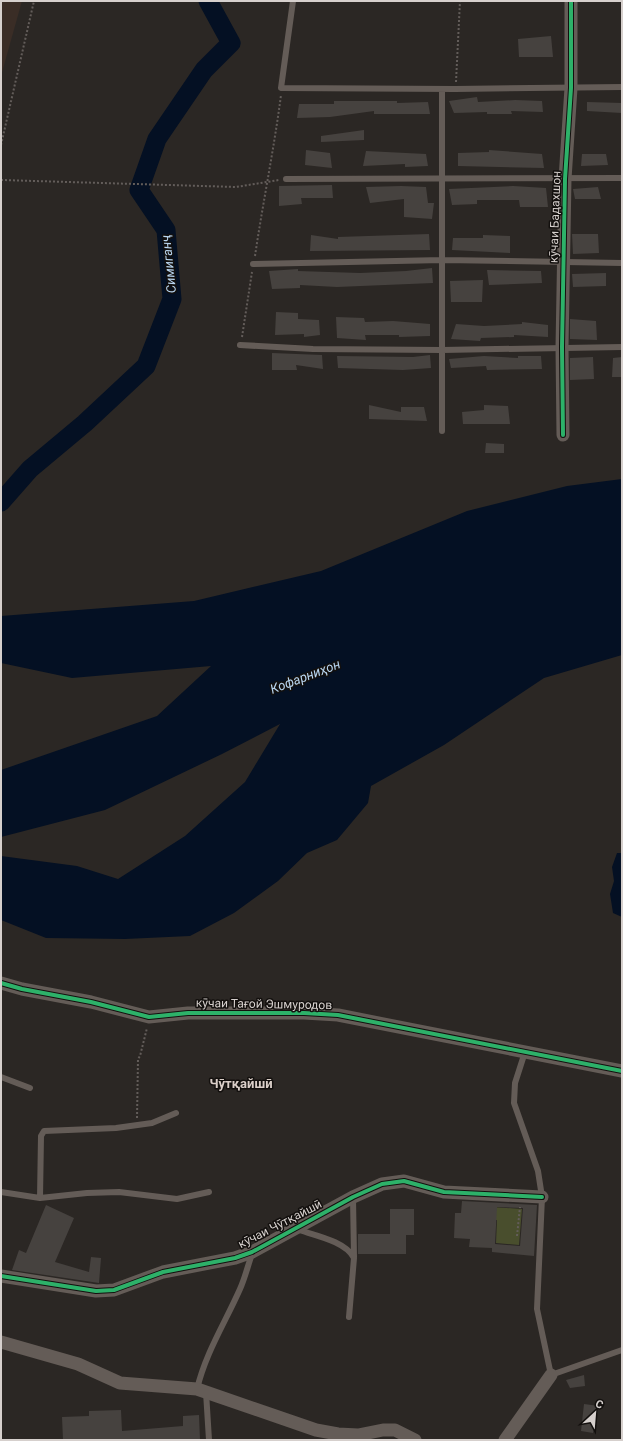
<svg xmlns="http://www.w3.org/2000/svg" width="623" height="1441" font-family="Roboto,sans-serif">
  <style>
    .built { fill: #3a2d26 }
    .green { fill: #494e2d }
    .water { fill: #041023 }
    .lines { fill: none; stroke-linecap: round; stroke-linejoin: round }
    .river { stroke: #041023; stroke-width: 19 }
    .building { fill: #46423f; fill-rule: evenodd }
    .path { stroke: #635d5a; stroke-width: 2; stroke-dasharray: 2 2; stroke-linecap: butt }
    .service { stroke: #645c57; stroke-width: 6 }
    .minor { stroke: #645c57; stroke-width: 13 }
    .cycleway-casing { stroke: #13100e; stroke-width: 6 }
    .cycleway { stroke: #2db169; stroke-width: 4 }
    .labels { text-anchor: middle; stroke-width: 3; stroke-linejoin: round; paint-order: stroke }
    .street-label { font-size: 12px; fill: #d6d0cd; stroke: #13100e }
    .water-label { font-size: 13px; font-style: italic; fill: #b9d6f1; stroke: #13100e }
    .neighbourhood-label { font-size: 13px; font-weight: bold; fill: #dacec8; stroke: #13100e }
  </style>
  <rect width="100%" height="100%" fill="#2b2724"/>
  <path class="built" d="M 1,1 L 22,1 L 1,76 Z"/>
  <path class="green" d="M 491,1207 L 522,1209 L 519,1245 L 496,1243 L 497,1220 L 490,1220 Z"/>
  <path class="water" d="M 622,479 L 622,655 L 544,678 L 444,745 L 371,786 L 368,803 L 337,840 L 307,853 L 278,881 L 234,913 L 190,936 L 125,939 L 46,938 L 1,920 L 1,856 L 77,866 L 118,879 L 185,836 L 245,782 L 280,724 L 222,754 L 105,810 L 1,837 L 1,770 L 157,716 L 211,666 L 72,678 L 1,663 L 1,616 L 194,601 L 321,571 L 467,511 L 567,486 Z
    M 617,853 L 622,853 L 622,917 L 613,913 L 610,894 L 614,881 L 612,867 Z"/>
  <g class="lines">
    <path class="river" d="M 1,502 L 30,469 L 85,423 L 146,366 L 172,299 L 166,230 L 139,190 L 157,139 L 204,70 L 231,43 L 208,1"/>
  </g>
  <path class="building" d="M 551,36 L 553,57 L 519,57 L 518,39 Z
    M 477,97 L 478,102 L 515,100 L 542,101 L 543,112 L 511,111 L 512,114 L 487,114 L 487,112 L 454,113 L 449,101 Z
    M 334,101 L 397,101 L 397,103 L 428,102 L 430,114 L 374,114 L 374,111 L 330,117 L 297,118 L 299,104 L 334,104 Z
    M 587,102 L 622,103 L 622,113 L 587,111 Z
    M 364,130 L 364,140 L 321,142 L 321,136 Z
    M 306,150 L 330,153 L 332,168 L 305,165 Z
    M 489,150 L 542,154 L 544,168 L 458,166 L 458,153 L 489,152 Z
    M 366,151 L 426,154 L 428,166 L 405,167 L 405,164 L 363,166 Z
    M 582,154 L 606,154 L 608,165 L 581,166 Z
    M 332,185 L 333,198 L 301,198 L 302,204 L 279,206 L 279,186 Z
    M 401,186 L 426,187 L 428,203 L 434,203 L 432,219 L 404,217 L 404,199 L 370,203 L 366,187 Z
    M 513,186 L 546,188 L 548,207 L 520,207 L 519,200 L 477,200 L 477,204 L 452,205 L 449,189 Z
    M 598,187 L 601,199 L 575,199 L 573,189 Z
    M 429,234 L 430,250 L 310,251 L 311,235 L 338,239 L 338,237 Z
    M 572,234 L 598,234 L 599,253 L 573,254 Z
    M 483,235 L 510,236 L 510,253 L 452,250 L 453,238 L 483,238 Z
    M 432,268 L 433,283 L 337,287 L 300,285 L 300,288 L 272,289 L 269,271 L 298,269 L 298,271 L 360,273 L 406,271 Z
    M 487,270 L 541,271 L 542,283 L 489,285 Z
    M 606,273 L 606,286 L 573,287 L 572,274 Z
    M 483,280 L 482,302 L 451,302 L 450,281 Z
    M 276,312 L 298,313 L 298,319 L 319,320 L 320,335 L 304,337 L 304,334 L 275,335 Z
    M 336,317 L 364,318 L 365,322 L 393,321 L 430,324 L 430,336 L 399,337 L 399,335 L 365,335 L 366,340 L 337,338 Z
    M 570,319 L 596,321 L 597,340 L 570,339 Z
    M 522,322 L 548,325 L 548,337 L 514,335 L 514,337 L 481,338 L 480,341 L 451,339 L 456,324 L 484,326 L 522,324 Z
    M 272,353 L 322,355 L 323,369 L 296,365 L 297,370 L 272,370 Z
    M 430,355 L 431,368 L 403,370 L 338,368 L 337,356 L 413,357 Z
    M 484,356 L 518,358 L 518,356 L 541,356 L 542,369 L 487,370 L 486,366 L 451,368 L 449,359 Z
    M 593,357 L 594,379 L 570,380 L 570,358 Z
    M 622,357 L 622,377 L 612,377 L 613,358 Z
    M 369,405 L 401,412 L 401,407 L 424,407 L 427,421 L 369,419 Z
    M 484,405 L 508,406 L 510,424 L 463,424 L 462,412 L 484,410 Z
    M 486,443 L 504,444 L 504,453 L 485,453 Z
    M 462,1201 L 537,1205 L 534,1256 L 492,1252 L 492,1248 L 469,1247 L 470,1239 L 454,1238 L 455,1213 L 461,1213 ZM 497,1207 L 523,1208 L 520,1246 L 495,1244 Z
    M 46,1205 L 74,1218 L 55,1262 L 89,1272 L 91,1257 L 101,1258 L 99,1283 L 12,1270 L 19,1250 L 26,1253 Z
    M 390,1209 L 414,1209 L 414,1235 L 406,1235 L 406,1254 L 358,1254 L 358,1234 L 390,1234 Z
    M 584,1375 L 585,1386 L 570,1388 L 566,1380 Z
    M 584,1404 L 599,1406 L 593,1433 L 581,1431 Z
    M 121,1410 L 122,1431 L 183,1426 L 183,1416 L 199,1415 L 200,1440 L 63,1440 L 62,1417 L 89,1416 L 89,1411 Z"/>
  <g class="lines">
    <path class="path" d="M 456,82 L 460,1
      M 1,145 L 34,1
      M 1,180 L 236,187 L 279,180
      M 255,256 C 263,202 274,149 281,95
      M 242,337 L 252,272
      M 137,1118 L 138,1059 L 140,1056 L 147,1028
      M 517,1236 L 520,1207"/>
    <path class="service" d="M 293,1 L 281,88 L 455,89 L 622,87
      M 442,89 L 442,431
      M 286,179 L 622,178
      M 253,264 L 443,260 L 622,263
      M 240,345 L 313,349 L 442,350 L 622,347
      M 525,1052 L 515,1083 L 514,1103 L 538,1171 L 542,1197 L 537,1309 L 551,1375 L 622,1350
      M 1,1077 L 30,1088
      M 1,1192 L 40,1198 L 87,1193 L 119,1192 L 177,1199 L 209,1192
      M 40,1198 L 41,1136 L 44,1131 L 116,1128 L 152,1123 L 176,1113
      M 353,1198 L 354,1257
      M 296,1229 C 313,1235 346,1241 354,1258 L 349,1317
      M 197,1389 C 206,1352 225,1323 240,1289 C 245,1278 248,1265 252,1254
      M 206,1392 L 209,1440"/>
    <path class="minor" d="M 563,435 L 562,347 L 565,179 L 571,88 L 571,1
      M 1,983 L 22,989 L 91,1002 L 149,1017 L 188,1013 L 304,1013 L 338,1015 L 622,1071
      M 1,1276 L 96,1291 L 114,1290 L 163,1272 L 235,1258 L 252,1252 L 353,1197 L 382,1184 L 404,1181 L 444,1192 L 542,1197
      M 1,1342 L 78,1364 L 120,1383 L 197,1389 L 316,1430 L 338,1434 L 358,1435 L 383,1430 L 395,1430 L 415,1440
      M 505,1440 L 551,1375"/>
    <defs>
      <path id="cycleway" d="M 563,435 L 562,347 L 565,179 L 571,88 L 571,1
        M 1,983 L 22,989 L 91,1002 L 149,1017 L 188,1013 L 304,1013 L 338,1015 L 622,1071
        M 1,1276 L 96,1291 L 114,1290 L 163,1272 L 235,1258 L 252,1252 L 353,1197 L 382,1184 L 404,1181 L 444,1192 L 542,1197"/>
    </defs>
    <use href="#cycleway" class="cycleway-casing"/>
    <use href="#cycleway" class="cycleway"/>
  </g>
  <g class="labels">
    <g class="street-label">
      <text transform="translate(555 217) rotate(-88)" y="4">кӯчаи Бадахшон</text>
      <text transform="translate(264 1004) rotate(1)" y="4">кӯчаи Тағой Эшмуродов</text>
      <text transform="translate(280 1224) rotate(-27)" y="4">кӯчаи Чӯтқайшӣ</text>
    </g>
    <g class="water-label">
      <text transform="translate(168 264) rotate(-96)" y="5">Симиганҷ</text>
      <text transform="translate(305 676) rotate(-21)" y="5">Кофарниҳон</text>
    </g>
    <g class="neighbourhood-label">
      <text x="241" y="1088">Чӯтқайшӣ</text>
    </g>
  </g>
  <rect width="623" height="1441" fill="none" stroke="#d6d0cd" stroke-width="4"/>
  <g transform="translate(595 1413) rotate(26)" stroke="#13100e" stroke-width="3" paint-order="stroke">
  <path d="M0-3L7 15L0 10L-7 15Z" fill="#d6d0cd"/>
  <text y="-6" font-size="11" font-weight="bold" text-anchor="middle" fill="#d6d0cd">С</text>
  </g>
</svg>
